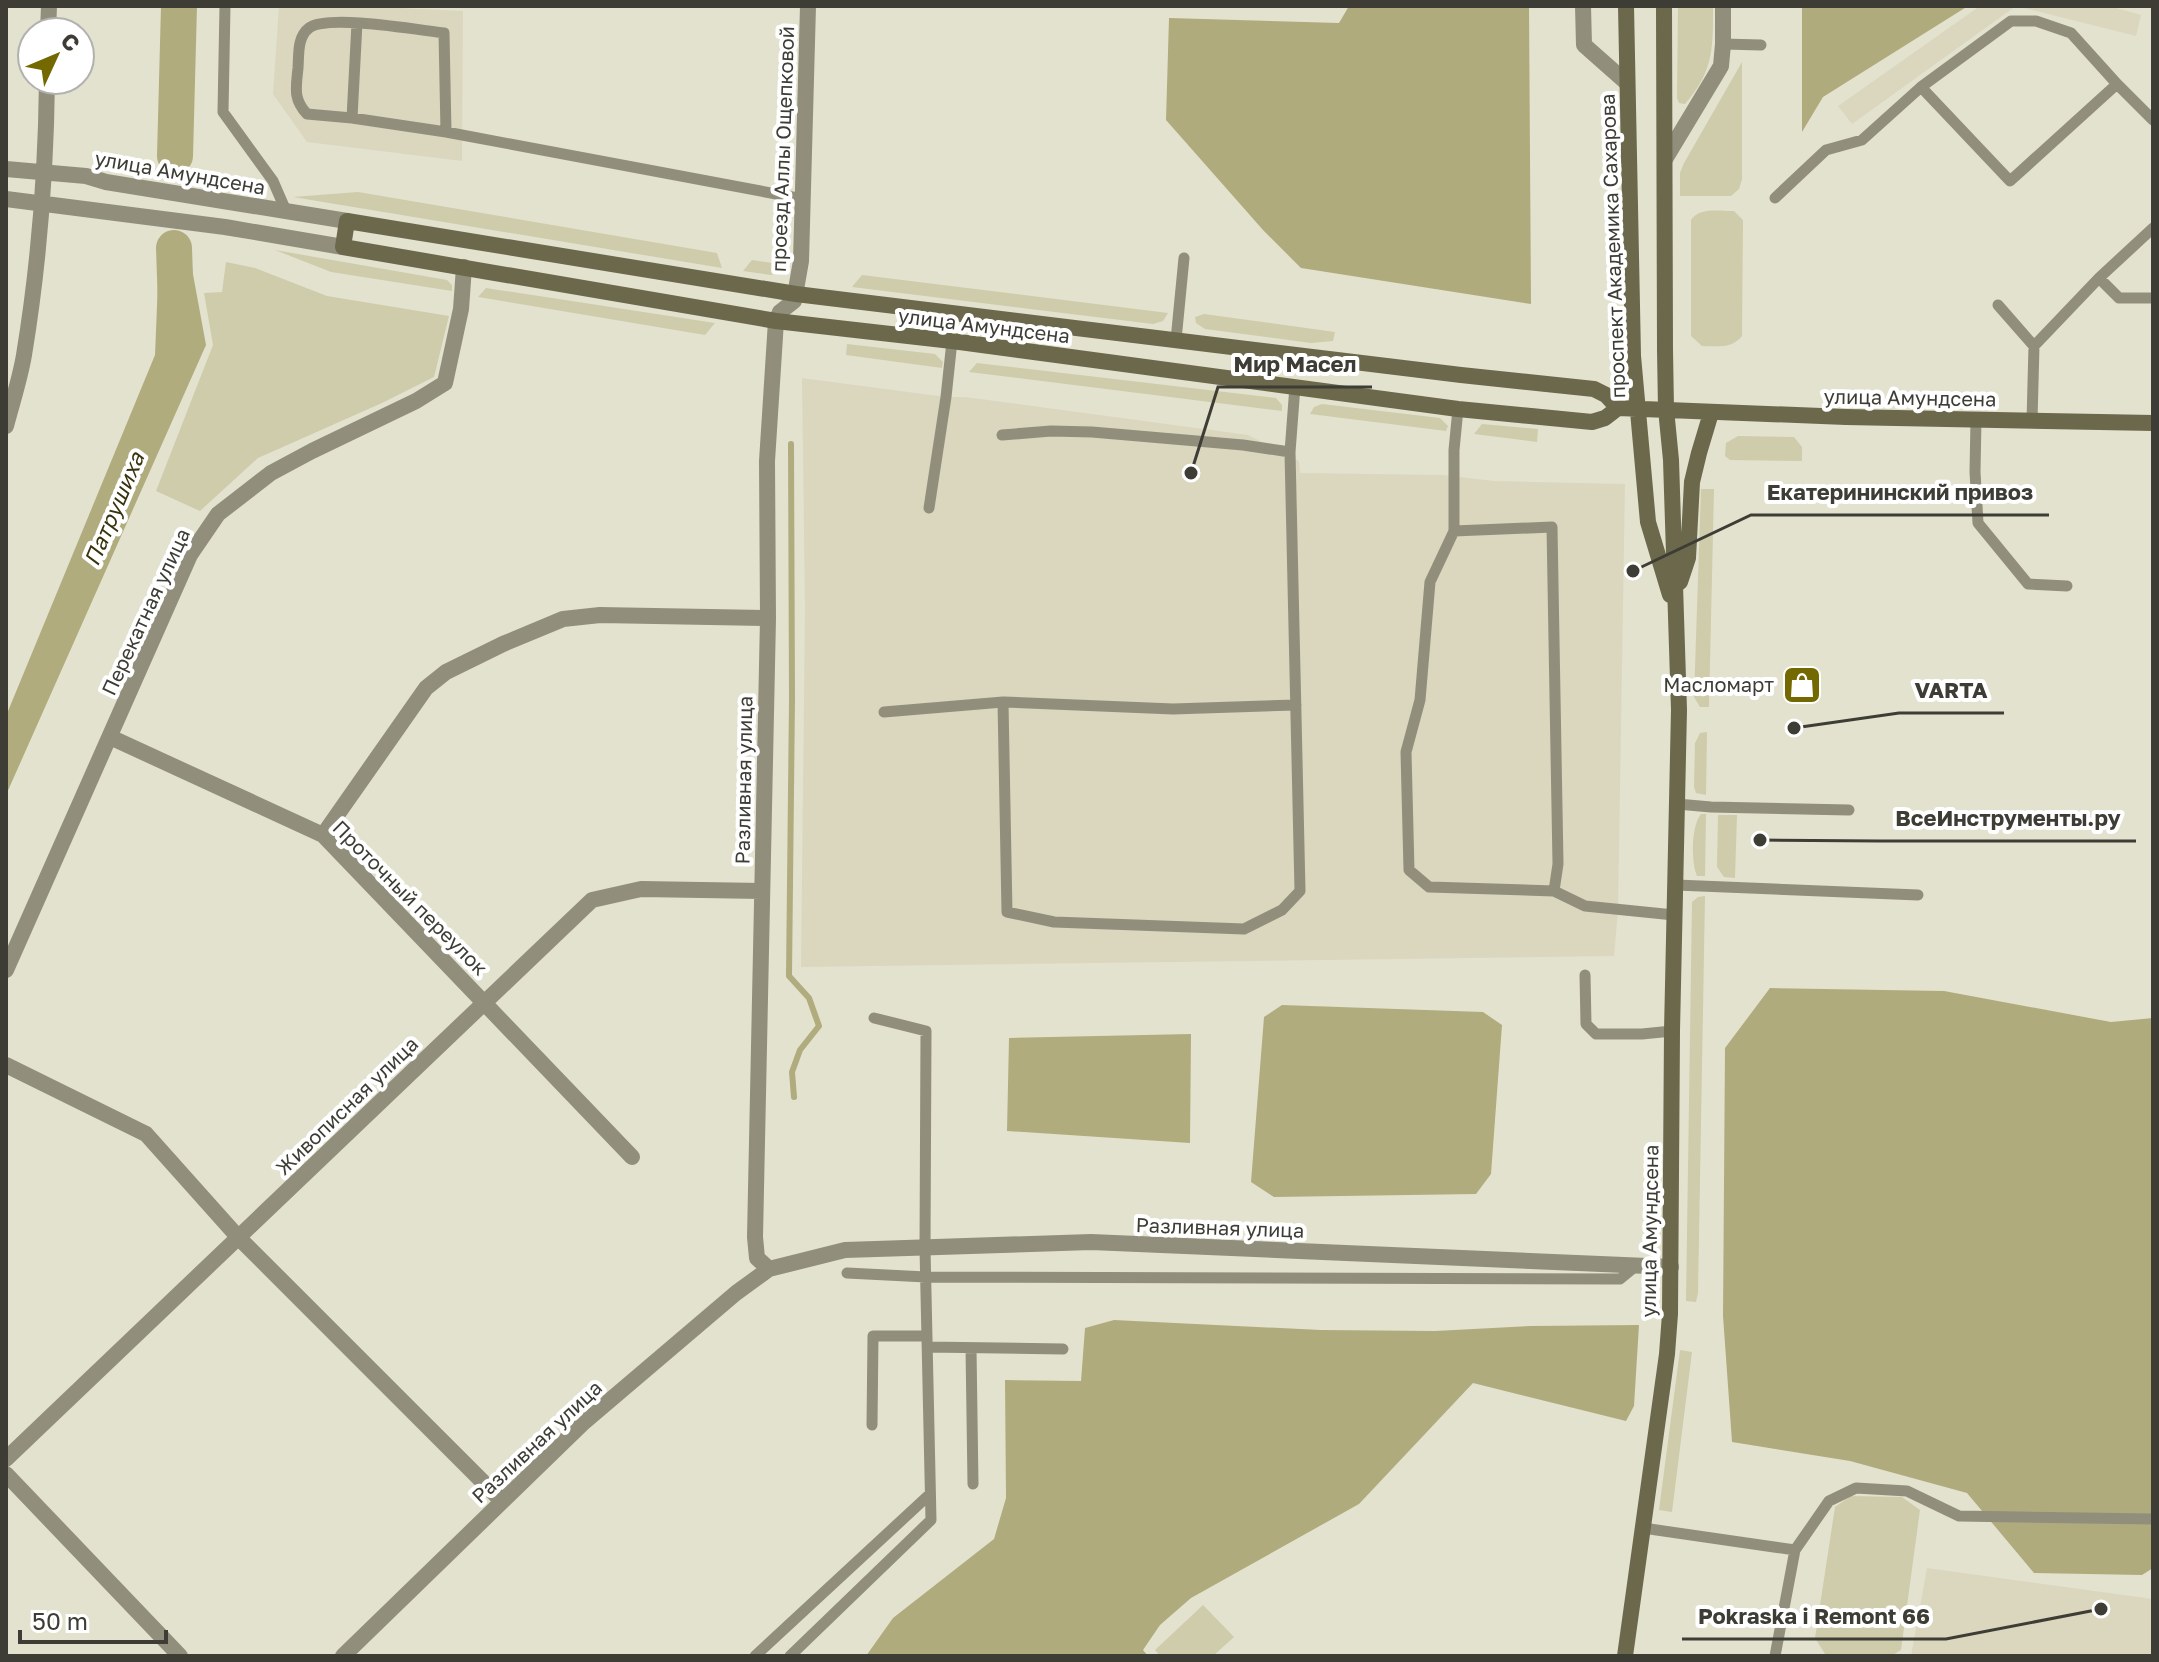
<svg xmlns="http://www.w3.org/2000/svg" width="2159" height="1662" font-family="'Golos Text',sans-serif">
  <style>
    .built { fill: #dad7be }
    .green { fill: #cfccab }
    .forest { fill: #b0ab7d }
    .water { fill: #b1ac7e }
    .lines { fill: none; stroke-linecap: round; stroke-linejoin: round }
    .stream { stroke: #b1ac7e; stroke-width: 6 }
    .river { stroke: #b1ac7e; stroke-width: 36 }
    .lane { stroke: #918f7c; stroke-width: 11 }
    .street { stroke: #918f7c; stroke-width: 16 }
    .secondary { stroke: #6b684c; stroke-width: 16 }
    .labels { text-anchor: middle; stroke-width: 8; stroke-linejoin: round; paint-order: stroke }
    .street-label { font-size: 20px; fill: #3d3d36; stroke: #fff }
    .poi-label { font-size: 20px; fill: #3d3d36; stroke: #fff; text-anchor: end }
    .water-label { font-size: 22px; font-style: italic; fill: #39340e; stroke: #fff }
    .leader { fill: none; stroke: #3d3d36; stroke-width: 3 }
    .callout-dot { fill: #3d3d36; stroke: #fff; stroke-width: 3 }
    .callout-label { font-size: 22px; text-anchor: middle; font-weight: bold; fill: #3d3d36; stroke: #fff; stroke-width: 8; stroke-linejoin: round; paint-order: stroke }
  </style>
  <rect width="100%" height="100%" fill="#e3e2cf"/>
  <path class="built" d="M 279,6 L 358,6 L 463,11 L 462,161 L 307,142 L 273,94 Z
    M 1980,6 L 2109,6 L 2141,15 L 2136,36 L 2016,6 L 1852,124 L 1838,106 Z
    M 802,378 L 946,397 L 965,397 L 1248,435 L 1299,461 L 1300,473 L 1443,475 L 1494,481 L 1625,484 L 1618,911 L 1614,956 L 801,967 L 805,610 Z
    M 1927,1568 L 2153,1599 L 2153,1656 L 1911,1656 Z"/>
  <path class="green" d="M 1678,6 L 1713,6 C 1713,47 1714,71 1685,104 L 1679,103 L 1677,98 Z
    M 1742,62 L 1742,179 L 1739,189 L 1731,196 L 1680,196 L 1680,173 L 1684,163 Z
    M 358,192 L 717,253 L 722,268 L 293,197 Z
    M 1734,211 L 1743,220 L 1742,336 C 1732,349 1717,346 1702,346 L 1691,336 L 1691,220 C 1699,207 1719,211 1734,211 Z
    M 275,250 L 447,280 L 452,285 L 452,291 L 331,272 Z
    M 752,260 L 786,265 L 785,270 L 771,275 L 743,271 Z
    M 226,262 L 255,268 L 327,296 L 449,316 L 434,377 L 382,403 L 258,458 L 200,511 L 156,491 L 213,345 L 204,293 L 222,292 Z
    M 862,275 L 1168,313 L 1163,321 L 1153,324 L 852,287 Z
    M 486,288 L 715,323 L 705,335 L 478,297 Z
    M 1204,314 L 1335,332 L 1333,341 L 1311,343 L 1205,329 L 1196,323 L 1195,317 Z
    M 847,344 L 935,354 L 943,362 L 942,368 L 846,355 Z
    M 977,363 L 1276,398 L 1282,405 L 1282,411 L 969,372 Z
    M 1322,404 L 1440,418 L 1448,426 L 1446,431 L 1310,414 L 1314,407 Z
    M 1482,424 L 1538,429 L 1537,442 L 1474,434 Z
    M 1738,436 L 1794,437 L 1802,447 L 1802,461 L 1730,460 L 1725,456 L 1726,443 Z
    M 1701,489 L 1714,489 L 1709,707 L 1700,707 L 1694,697 Z
    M 1707,732 L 1706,795 L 1696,793 L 1694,787 L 1695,743 L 1700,733 Z
    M 1701,814 L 1706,814 L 1705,876 L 1697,876 C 1691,862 1691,826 1701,814 Z
    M 1718,815 L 1737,815 L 1735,878 L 1724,877 L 1717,867 Z
    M 1705,896 L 1698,1293 L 1696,1302 L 1686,1301 L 1692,902 L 1698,897 Z
    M 1680,1350 L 1692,1352 L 1672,1512 L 1659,1510 Z
    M 1851,1496 L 1902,1497 L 1920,1510 L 1901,1650 L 1891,1656 L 1840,1656 L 1825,1654 L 1815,1638 L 1835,1507 Z
    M 1203,1605 L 1234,1637 L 1213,1656 L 1160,1656 L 1155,1650 Z"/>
  <path class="forest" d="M 1349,6 L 1529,6 L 1531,304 L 1301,268 L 1263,230 L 1166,120 L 1169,18 L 1339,23 Z
    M 1802,6 L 1968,6 L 1823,97 L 1802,132 Z
    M 1770,988 L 1944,991 L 2111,1022 L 2153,1018 L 2153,1568 L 2142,1575 L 2034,1573 L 1967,1493 L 1850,1461 L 1732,1442 L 1723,1316 L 1725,1048 Z
    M 1114,1320 L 1321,1330 L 1435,1331 L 1531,1326 L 1639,1325 L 1634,1406 L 1626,1421 L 1473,1383 L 1359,1504 L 1191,1598 L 1160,1625 L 1143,1650 L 1148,1656 L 866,1656 L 893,1618 L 994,1539 L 1006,1498 L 1005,1380 L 1081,1381 L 1085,1328 Z"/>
  <path class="water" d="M 170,6 L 194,6 L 192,126 L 188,153 L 168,150 Z
    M 159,257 L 190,258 L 206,345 L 6,795 L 6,716 L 155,355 Z
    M 1282,1005 L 1483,1012 L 1502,1025 L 1491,1174 L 1476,1194 L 1274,1197 L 1251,1182 L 1264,1017 Z
    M 1191,1034 L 1190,1143 L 1007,1131 L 1009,1038 Z"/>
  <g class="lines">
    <path class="stream" d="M 791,444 L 792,699 L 789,976 L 809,998 L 819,1026 L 800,1050 L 792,1072 L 794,1097"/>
    <path class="river" d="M 175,156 L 179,6
      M 174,248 L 176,306"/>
    <path class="lane" d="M 225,6 L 223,112 L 273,181 L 286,211
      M 1723,44 L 1761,45
      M 1921,87 L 2010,181 L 2117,84 L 2153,120
      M 352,118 L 357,23
      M 446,132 L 444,33 C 418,30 328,14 309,28 C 297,37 299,55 298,68 C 296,88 293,99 307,114 L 352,118 L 446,132 L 803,199
      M 1775,198 L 1826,150 L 1862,140 L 1921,87 L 2011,21 L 2036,21 L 2071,33 L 2117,84
      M 2099,278 L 2119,298 L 2153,298
      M 1998,305 L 2034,346
      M 1176,340 L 1184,258
      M 1458,409 L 1454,450 L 1454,531 L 1430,582 L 1420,700 L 1406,752 L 1409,870 L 1429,887 L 1554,891 L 1585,906 L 1674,915
      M 1976,420 L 1975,472 L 1978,523 L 2028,584 L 2067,586
      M 2032,421 L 2034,346 L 2099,278 L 2153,228
      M 1002,435 L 1051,431 L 1092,432 L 1243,445 L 1290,452
      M 929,508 L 946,397 L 952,341
      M 1454,531 L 1552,527 L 1558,864 L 1554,891
      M 1003,702 L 1007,912 L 1054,922 L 1244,929 L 1282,910 L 1300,891 L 1290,452 L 1295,386
      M 884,712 L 1003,702 L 1173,709 L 1296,705
      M 1677,804 L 1711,807 L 1849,810
      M 1676,885 L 1918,895
      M 1585,975 L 1586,1024 L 1596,1034 L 1642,1034 L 1672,1031
      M 847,1273 L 926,1277 L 1620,1279 L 1637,1265
      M 927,1347 L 1063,1349
      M 971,1348 L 973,1484
      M 872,1425 L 873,1336 L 927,1336
      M 1643,1528 L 1795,1550 L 1829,1501 L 1856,1488 L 1907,1491 L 1959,1516 L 2153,1519
      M 755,1656 L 930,1494
      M 790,1656 L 931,1520 L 925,1248 L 926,1031 L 874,1018
      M 1775,1656 L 1795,1550"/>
    <path class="street" d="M 1583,6 L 1584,45 L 1627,83
      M 48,32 L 49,6
      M 1665,159 L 1721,66 L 1723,44 L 1723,6
      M 6,169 L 86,176 L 106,182 L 347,221
      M 6,199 L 225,227 L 343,247
      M 6,426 C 12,403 20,379 24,355 C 39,264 46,172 47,80
      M 110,737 L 323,835 L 632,1157
      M 323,835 L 426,688 L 446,672 L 503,644 L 563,619 L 600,615 L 768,618
      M 6,970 L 190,555 L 218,514 L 271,473 L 312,451 L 416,401 L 445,383 L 461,309 L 464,267
      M 6,1065 L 146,1134 L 238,1237 L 502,1501
      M 769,1269 L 757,1258 L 755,1237 L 768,618 L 767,461 L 776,321 L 780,312 L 794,301 L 801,261 L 808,6
      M 6,1459 L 592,900 L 641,889 L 762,891
      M 6,1474 L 180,1656
      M 343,1656 L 582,1424 L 736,1293 L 769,1269 L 845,1250 L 1091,1242 L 1671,1267"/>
    <path class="secondary" d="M 1626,6 L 1633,356 L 1648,522 L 1670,595
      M 1618,408 L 1606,395 L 1594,389 L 1461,375 L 796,294 L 347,221 L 343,247 L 776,321 L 952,341 L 1458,409 L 1592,422 L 1605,418 L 1618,408 L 1846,417 L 2153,423
      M 1680,582 L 1688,558 L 1692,482 L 1699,453 L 1711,413
      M 1625,1656 L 1667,1354 L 1670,1314 L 1672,1031 L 1679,710 L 1671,460 L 1666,409 L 1665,350 L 1664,6"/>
  </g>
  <defs>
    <symbol id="shop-square" viewBox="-11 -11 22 22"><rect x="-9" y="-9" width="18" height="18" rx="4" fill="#736900" stroke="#fff"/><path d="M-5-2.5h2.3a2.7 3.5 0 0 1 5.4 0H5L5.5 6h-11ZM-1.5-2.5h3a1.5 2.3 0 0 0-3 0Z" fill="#fff"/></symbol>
  </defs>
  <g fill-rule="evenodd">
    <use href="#shop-square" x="1780" y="663" width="44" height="44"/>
  </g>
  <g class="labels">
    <g class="street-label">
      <text transform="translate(783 149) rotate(-88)" y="7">проезд Аллы Ощепковой</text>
      <text transform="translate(180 173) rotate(10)" y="7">улица Амундсена</text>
      <text transform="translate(1613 246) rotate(-92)" y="7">проспект Академика Сахарова</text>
      <text transform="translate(984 326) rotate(7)" y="7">улица Амундсена</text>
      <text transform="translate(1910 398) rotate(1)" y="7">улица Амундсена</text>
      <text transform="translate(146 612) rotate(-65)" y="7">Перекатная улица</text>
      <text transform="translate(744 780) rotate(-89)" y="7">Разливная улица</text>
      <text transform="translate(410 898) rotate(45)" y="7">Проточный переулок</text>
      <text transform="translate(347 1106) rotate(-44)" y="7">Живописная улица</text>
      <text transform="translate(1220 1228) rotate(2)" y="7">Разливная улица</text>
      <text transform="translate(1650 1231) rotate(-89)" y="7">улица Амундсена</text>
      <text transform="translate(537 1442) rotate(-43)" y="7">Разливная улица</text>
    </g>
    <g class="poi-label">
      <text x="1774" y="692">Масломарт</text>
    </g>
    <g class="water-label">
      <text transform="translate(114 509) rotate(-67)" y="8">Патрушиха</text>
    </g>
  </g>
  <path class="leader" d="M1191 473L1218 387H1372M1633 571L1751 515H2049M1794 728L1899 713H2004M1760 840L1879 841H2136M2101 1609L1946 1639H1682"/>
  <g class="callout-dot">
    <circle cx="1191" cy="473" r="8"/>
    <circle cx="1633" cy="571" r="8"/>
    <circle cx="1794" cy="728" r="8"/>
    <circle cx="1760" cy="840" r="8"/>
    <circle cx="2101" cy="1609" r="8"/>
  </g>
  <g class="callout-label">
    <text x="1295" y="372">Мир Масел</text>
    <text x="1900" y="500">Екатерининский привоз</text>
    <text x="1951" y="698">VARTA</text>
    <text x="2008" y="826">ВсеИнструменты.ру</text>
    <text x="1814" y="1624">Pokraska i Remont 66</text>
  </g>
  <rect width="2159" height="1662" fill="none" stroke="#3d3d36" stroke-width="16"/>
  <g transform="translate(56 56) rotate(46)"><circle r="38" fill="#ffffff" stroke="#b1b1af" stroke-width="2"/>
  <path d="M0-6L14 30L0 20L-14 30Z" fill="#736900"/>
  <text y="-12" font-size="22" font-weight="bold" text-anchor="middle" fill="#3d3d36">С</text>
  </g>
  <path d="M20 1630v12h146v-12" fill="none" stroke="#3d3d36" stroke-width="4"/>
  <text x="32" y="1630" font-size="24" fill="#3d3d36" stroke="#ffffff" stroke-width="6" paint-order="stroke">50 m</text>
</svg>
